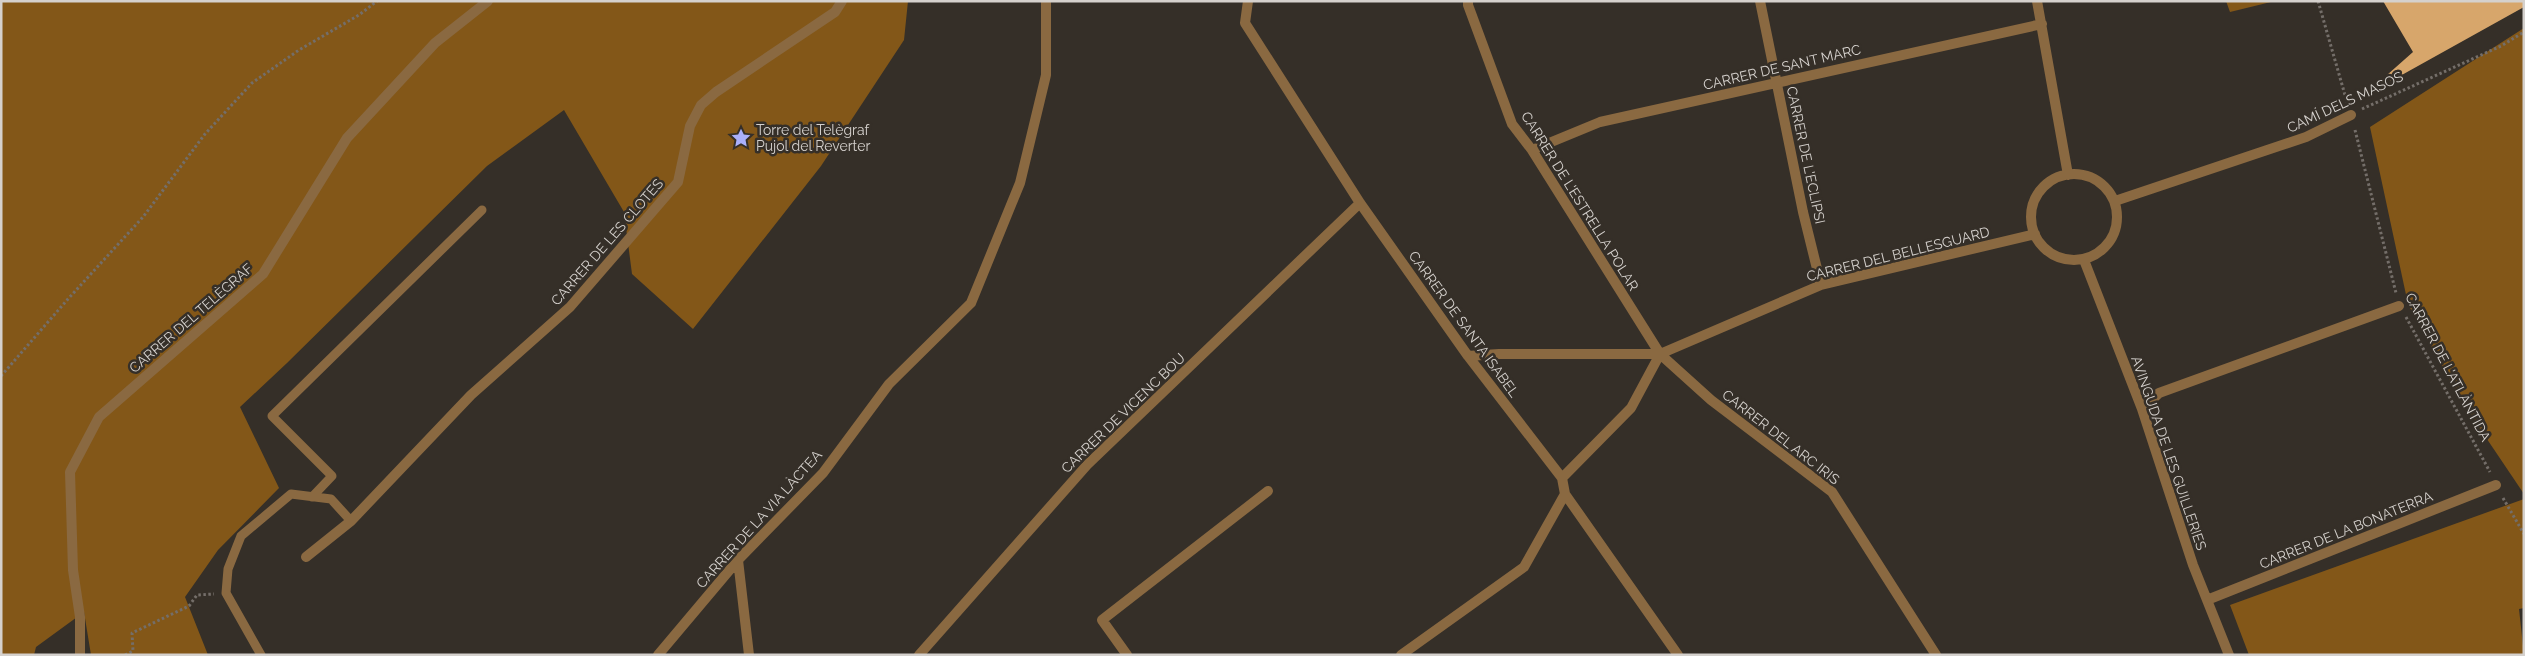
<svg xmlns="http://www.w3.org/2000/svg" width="2525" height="656" font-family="Raleway,sans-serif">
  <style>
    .forest { fill: #835718 }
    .building { fill: #d7a66b }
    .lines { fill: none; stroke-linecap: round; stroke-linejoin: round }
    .path { stroke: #746e69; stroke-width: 3; stroke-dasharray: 2.5 2.5; stroke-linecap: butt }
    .lane { stroke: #8a6941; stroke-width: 9 }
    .street { stroke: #8a6941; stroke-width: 10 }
    .labels { text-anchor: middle; stroke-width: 5; stroke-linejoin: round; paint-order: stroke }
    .street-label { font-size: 14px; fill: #d5d1cd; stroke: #352f28 }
    .poi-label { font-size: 14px; fill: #d5d1cd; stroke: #352f28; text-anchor: start }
  </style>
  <rect width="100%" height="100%" fill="#352f28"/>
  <path class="forest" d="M 1,1 L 908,1 L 904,40 L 821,166 L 693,329 L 632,274 L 624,212 L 564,110 L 487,166 L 287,363 L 240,407 L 279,488 L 218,550 L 185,597 L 208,655 L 91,655 L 84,612 L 36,647 L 34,655 L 1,655 Z
    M 2226,1 L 2275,1 L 2230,12 Z
    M 2524,28 L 2524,494 L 2462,402 L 2408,304 L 2370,127 Z
    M 2524,499 L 2524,608 L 2519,609 L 2524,655 L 2249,655 L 2230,605 Z"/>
  <path class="building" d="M 2383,1 L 2524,1 L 2524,7 L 2391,81 L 2387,75 L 2413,52 Z"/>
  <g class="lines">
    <path class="path" d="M 2318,1 L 2347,102
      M 2362,109 L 2501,46 L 2524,32
      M 2355,130 L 2396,293
      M 2406,317 L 2490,472
      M 1,376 L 68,299 L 143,217 L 205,134 L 252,83 L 299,50 L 359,15 L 377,1
      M 2503,498 L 2524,534
      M 125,655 L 133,651 L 132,633 L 189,606 L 197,595 L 214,594"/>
    <path class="lane" d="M 312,497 L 332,476 L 272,416 L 482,210
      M 261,655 L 226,593 L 228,569 L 241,536 L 291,494 L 331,499 L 351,521"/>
    <path class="street" d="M 1248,1 L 1245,23 L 1360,203 L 1468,356 L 1562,478 L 1565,494 L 1678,655
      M 1468,1 L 1468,5 L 1512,124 L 1532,150 L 1660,354 L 1711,400 L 1832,492 L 1936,655
      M 1760,1 L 1803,212 L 1821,285
      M 2037,1 L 2068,175
      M 1532,150 L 1600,122 L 2042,24
      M2031 217a43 43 0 1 1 86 0a43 43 0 1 1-86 0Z
      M 2115,201 L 2306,137 L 2351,115
      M 2084,260 L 2142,409 L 2193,565 L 2229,655
      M 1468,356 L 1499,354 L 1660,354 L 1821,285 L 2035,234
      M 2142,409 L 2159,393 L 2399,306
      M 1562,478 L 1631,408 L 1660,354
      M 306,557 L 351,521 L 471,395 L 570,307 L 678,182 L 690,126 L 701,105 L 716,92 L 835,12 L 842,1
      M 738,560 L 749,655
      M 2207,600 L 2496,485
      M 80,655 L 80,617 L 73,570 L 70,472 L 99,417 L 263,274 L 347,138 L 435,43 L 488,1
      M 658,655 L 738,560 L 823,473 L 889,384 L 971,303 L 1020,183 L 1046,75 L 1046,1
      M 919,655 L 1087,465 L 1360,203
      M 1127,655 L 1102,620 L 1268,491
      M 1401,655 L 1524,567 L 1565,494"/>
  </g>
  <defs>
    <symbol id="sight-bare" viewBox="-9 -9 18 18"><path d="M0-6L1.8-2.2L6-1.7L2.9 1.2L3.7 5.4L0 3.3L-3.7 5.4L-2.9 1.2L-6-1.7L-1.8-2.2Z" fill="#aab0fb" stroke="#352f28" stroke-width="2.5" paint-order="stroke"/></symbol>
  </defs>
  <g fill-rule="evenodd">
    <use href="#sight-bare" x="727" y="124" width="28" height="28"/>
  </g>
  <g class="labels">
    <g class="street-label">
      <text transform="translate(1782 67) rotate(-13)" y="5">CARRER DE SANT MARC</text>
      <text transform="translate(2345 102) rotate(-25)" y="5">CAMÍ DELS MASOS</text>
      <text transform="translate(1806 155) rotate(78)" y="5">CARRER DE L'ECLIPSI</text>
      <text transform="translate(1580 201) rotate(58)" y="5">CARRER DE L'ESTRELLA POLAR</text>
      <text transform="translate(607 242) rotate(-49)" y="5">CARRER DE LES CLOTES</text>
      <text transform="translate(1898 254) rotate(-14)" y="5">CARRER DEL BELLESGUARD</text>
      <text transform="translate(191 318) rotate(-41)" y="5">CARRER DEL TELÈGRAF</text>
      <text transform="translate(1464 324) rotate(54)" y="5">CARRER DE SANTA ISABEL</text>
      <text transform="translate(2448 367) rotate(62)" y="5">CARRER DE L'ATLÀNTIDA</text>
      <text transform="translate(1123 413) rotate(-44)" y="5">CARRER DE VICENC BOU</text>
      <text transform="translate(1781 437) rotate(38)" y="5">CARRER DEL ARC IRIS</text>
      <text transform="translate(2169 453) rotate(71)" y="5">AVINGUDA DE LES GUILLERIES</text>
      <text transform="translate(759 519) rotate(-48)" y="5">CARRER DE LA VIA LÀCTEA</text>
      <text transform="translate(2346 530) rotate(-22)" y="5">CARRER DE LA BONATERRA</text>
    </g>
    <g class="poi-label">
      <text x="756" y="135">Torre del Telègraf<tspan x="756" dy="16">Pujol del Reverter</tspan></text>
    </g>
  </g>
  <rect width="2525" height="656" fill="none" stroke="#d5d1cd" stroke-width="5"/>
</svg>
